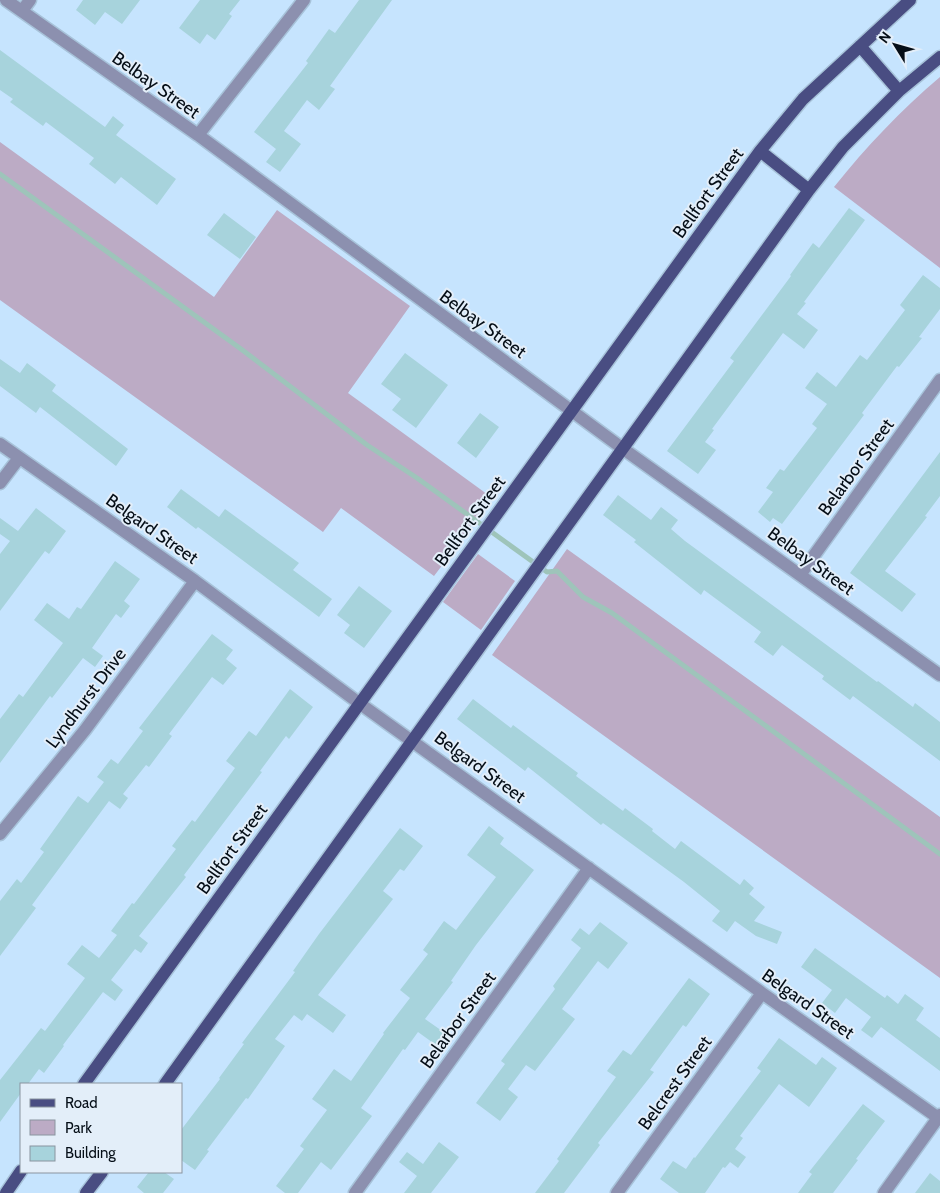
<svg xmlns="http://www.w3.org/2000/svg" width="940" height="1193" font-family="Cabin,sans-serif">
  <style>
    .green { fill: #bcabc5 }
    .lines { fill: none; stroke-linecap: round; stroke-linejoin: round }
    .stream { stroke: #9ec4ba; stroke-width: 5 }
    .building { fill: #a7d3dc }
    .minor-casing { stroke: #a7c2d9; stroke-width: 15 }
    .major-casing { stroke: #a7c2d9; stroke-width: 15 }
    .minor { stroke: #8c90af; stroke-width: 12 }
    .major { stroke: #494d82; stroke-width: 12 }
    .labels { text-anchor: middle; stroke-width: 4; stroke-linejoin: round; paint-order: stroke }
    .street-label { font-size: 18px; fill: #050e17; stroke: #e3eef9 }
  </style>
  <rect width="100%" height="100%" fill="#c6e4fe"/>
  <path class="green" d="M 940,77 L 940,268 L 834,187 C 866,147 901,110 940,77 Z
    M 0,142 L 214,297 L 277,210 L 410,306 L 348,393 L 491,497 L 463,538 L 434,576 L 341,508 L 323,532 L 0,300 Z
    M 567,549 L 940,817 L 940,978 L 492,655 Z
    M 478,554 L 515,581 L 481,630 L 443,602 Z"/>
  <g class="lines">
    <path class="stream" d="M 0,174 L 241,349 L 367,445 L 417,478 L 547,572 L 557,571 L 583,597 L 612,613 L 940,854"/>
  </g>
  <path class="building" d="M 83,0 L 140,0 L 122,24 L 105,12 L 95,25 L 76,10 Z
    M 200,0 L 240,0 L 229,14 L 232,16 L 215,40 L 207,34 L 200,44 L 179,28 Z
    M 359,0 L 392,0 L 330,86 L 335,89 L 319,110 L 307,100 L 284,131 L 301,144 L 280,172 L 266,162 L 276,149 L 254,132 L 308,63 L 306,61 L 329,29 L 335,33 Z
    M 0,50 L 105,127 L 113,116 L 124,125 L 116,135 L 176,179 L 157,205 L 121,177 L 115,184 L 89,164 L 94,158 L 46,122 L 43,126 L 10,102 L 13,99 L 0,90 Z
    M 849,208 L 865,220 L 804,302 L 806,303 L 797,314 L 818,330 L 804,349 L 783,333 L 712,429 L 714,430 L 705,442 L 716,450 L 698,474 L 667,451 L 734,361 L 730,358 L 791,276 L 790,275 L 813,243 L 819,248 Z
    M 224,213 L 256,237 L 240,259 L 207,235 Z
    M 923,275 L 940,288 L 940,309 L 919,337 L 922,338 L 899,367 L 897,366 L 862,413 L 864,415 L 782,524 L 773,518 L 770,522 L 758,512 L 773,492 L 766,488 L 780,469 L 784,471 L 817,428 L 812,424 L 827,404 L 805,388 L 817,372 L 836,387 L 860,355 L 867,360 L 905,310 L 900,305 Z
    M 405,353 L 448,385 L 416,428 L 392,410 L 401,399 L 381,384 Z
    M 0,359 L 20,373 L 27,363 L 56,385 L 52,391 L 128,449 L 116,466 L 40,407 L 36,413 L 0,386 Z
    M 480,413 L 499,427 L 476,458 L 457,443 Z
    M 940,452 L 940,496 L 925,516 L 927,517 L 885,571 L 916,594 L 902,612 L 850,573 Z
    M 181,489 L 219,517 L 225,509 L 299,563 L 293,570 L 332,599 L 319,617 L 198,527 L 196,529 L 167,507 Z
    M 618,495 L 651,520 L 661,507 L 678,520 L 671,529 L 685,541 L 877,682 L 878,681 L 913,707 L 915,703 L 940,722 L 940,761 L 853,696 L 850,700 L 822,679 L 824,676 L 782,645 L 773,656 L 754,642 L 761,632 L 704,590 L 701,595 L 634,542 L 636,540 L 603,515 Z
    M 36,508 L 66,531 L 49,554 L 45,551 L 0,611 L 0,554 L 10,541 L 0,534 L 0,518 L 18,531 Z
    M 115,561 L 140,579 L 124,601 L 130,606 L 121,618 L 116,614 L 92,648 L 103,656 L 95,667 L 83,658 L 52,698 L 50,696 L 0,763 L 0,719 L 19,694 L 23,697 L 63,643 L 34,620 L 47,603 L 69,619 L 77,607 L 81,609 Z
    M 359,586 L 392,611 L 364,648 L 344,633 L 350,625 L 337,615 Z
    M 212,634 L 233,650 L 226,659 L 237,668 L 223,685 L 212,677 L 169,734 L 172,736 L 149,767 L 146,765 L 123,794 L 128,798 L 120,809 L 109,801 L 32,905 L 36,908 L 0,956 L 0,901 L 17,879 L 21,883 L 44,852 L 40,849 L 78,796 L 88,803 L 104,782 L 97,777 L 111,759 L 118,764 L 143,731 L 139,728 Z
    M 290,689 L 313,707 L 289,739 L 286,736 L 260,771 L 262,772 L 184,875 L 186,877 L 139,936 L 148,943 L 141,953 L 135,949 L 111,980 L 123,990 L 115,1001 L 103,992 L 63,1045 L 64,1046 L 44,1073 L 39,1069 L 28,1084 L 21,1084 L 21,1093 L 0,1122 L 0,1080 L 41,1028 L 45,1031 L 85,978 L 67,964 L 82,945 L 99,958 L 117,935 L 111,931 L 132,903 L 134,904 L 176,849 L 172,846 L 192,820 L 195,822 L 235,768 L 226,761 L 249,731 L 256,736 Z
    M 473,699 L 511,728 L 513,725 L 578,773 L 576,776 L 623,811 L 625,808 L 653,829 L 652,831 L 675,849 L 681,841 L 740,885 L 744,879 L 754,888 L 749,894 L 765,907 L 754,921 L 782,932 L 777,944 L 756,936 L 735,921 L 727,932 L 712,921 L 720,911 L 684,882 L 603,823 L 601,825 L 528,767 L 525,771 L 457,719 Z
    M 489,826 L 504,838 L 500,844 L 534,870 L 476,945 L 451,981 L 453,982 L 425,1019 L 445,1033 L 436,1045 L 418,1032 L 405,1050 L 403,1049 L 361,1108 L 372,1116 L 331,1170 L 321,1162 L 298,1193 L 285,1193 L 276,1186 L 304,1149 L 300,1146 L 327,1110 L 312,1099 L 334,1069 L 351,1081 L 384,1034 L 383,1033 L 410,998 L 400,990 L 428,954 L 423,950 L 444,921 L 456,930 L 496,877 L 467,855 Z
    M 400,828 L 423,846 L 404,871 L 400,869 L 383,891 L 393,899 L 318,995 L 346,1015 L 333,1033 L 307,1014 L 302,1021 L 294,1015 L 275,1039 L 285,1046 L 248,1099 L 246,1098 L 207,1150 L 209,1151 L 195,1170 L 181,1160 L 181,1130 L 220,1079 L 219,1078 L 244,1044 L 242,1043 L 295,972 L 293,971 L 319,934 Z
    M 600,922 L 628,943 L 608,969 L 598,961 L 562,1009 L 575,1019 L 535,1071 L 526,1065 L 508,1089 L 518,1097 L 500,1121 L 476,1103 L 505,1064 L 501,1061 L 555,989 L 553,986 L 581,948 L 571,940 L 580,928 L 589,935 Z
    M 815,948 L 885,998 L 887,995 L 898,1004 L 905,994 L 924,1008 L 916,1020 L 940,1038 L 940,1071 L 881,1027 L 872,1038 L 861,1030 L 871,1017 L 846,998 L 835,1013 L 822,1003 L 832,990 L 801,967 Z
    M 689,978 L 710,994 L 686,1027 L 683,1025 L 650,1070 L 654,1072 L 598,1143 L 600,1145 L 564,1193 L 535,1193 L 559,1161 L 557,1159 L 616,1077 L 607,1071 L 623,1050 L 631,1055 Z
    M 779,1038 L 816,1065 L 822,1057 L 837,1068 L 809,1107 L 779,1084 L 740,1136 L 743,1138 L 735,1149 L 746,1157 L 738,1168 L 730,1162 L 725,1168 L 723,1167 L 705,1193 L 679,1193 L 660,1179 L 673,1161 L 686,1169 L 694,1157 L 695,1158 L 761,1071 L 757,1068 Z
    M 863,1104 L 885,1121 L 856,1159 L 858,1160 L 833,1193 L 798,1193 L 812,1174 L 809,1172 Z
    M 439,1142 L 459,1157 L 431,1193 L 404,1193 L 417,1176 L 399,1162 L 407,1152 L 423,1164 Z
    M 149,1172 L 164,1172 L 174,1179 L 163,1193 L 144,1193 L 137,1187 Z
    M 930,1173 L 940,1181 L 940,1193 L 915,1193 Z"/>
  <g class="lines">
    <defs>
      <path id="minor" d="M 6,0 L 198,135 L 622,448 L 940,675
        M 22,11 L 30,0
        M 198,135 L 304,0
        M 0,444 L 195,581 L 359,703 L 762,993 L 940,1119
        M 0,483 L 19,458
        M 800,575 L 940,380
        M 0,834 L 85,730 L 195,581
        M 355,1193 L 589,868
        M 617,1193 L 762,993
        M 884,1193 L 940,1115"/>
      <path id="major" d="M 860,46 L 899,91
        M 760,151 L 809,190
        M 84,1084 L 760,151 L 803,99 L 910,0
        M 165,1084 L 809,190 L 843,147 L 899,91 L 940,57
        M 6,1193 L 21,1171
        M 86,1193 L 102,1172"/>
    </defs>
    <use href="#minor" class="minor-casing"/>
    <use href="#major" class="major-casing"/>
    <use href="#minor" class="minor"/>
    <use href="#major" class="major"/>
  </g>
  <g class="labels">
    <g class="street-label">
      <text transform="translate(156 85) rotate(35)" y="6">Belbay Street</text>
      <text transform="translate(708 193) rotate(-54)" y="6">Bellfort Street</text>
      <text transform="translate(483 324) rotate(36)" y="6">Belbay Street</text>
      <text transform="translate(856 467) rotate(-54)" y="6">Belarbor Street</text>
      <text transform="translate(470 521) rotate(-54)" y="6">Bellfort Street</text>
      <text transform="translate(152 529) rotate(35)" y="6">Belgard Street</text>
      <text transform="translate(811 561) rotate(36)" y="6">Belbay Street</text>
      <text transform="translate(86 698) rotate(-53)" y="6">Lyndhurst Drive</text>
      <text transform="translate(480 767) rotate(36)" y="6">Belgard Street</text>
      <text transform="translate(232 849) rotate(-54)" y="6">Bellfort Street</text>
      <text transform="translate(808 1004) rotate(35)" y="6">Belgard Street</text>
      <text transform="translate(458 1020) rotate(-54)" y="6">Belarbor Street</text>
      <text transform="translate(675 1083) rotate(-54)" y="6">Belcrest Street</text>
    </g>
  </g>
  <rect x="20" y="1083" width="162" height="90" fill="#e3eef9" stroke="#8a949f"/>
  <rect x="30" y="1099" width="25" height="8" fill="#494d82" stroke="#8a949f"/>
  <text x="65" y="1108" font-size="15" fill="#050e17">Road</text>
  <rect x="30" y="1120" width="25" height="15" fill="#bcabc5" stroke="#8a949f"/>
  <text x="65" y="1133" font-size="15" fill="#050e17">Park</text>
  <rect x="30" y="1146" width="25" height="15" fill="#a7d3dc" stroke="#8a949f"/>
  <text x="65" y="1158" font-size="15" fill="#050e17">Building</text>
  <g transform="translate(895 45) rotate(307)" stroke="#e3eef9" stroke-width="4" paint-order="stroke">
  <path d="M0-4L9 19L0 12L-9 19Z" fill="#050e17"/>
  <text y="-8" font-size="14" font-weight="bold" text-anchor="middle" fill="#050e17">N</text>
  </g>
</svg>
